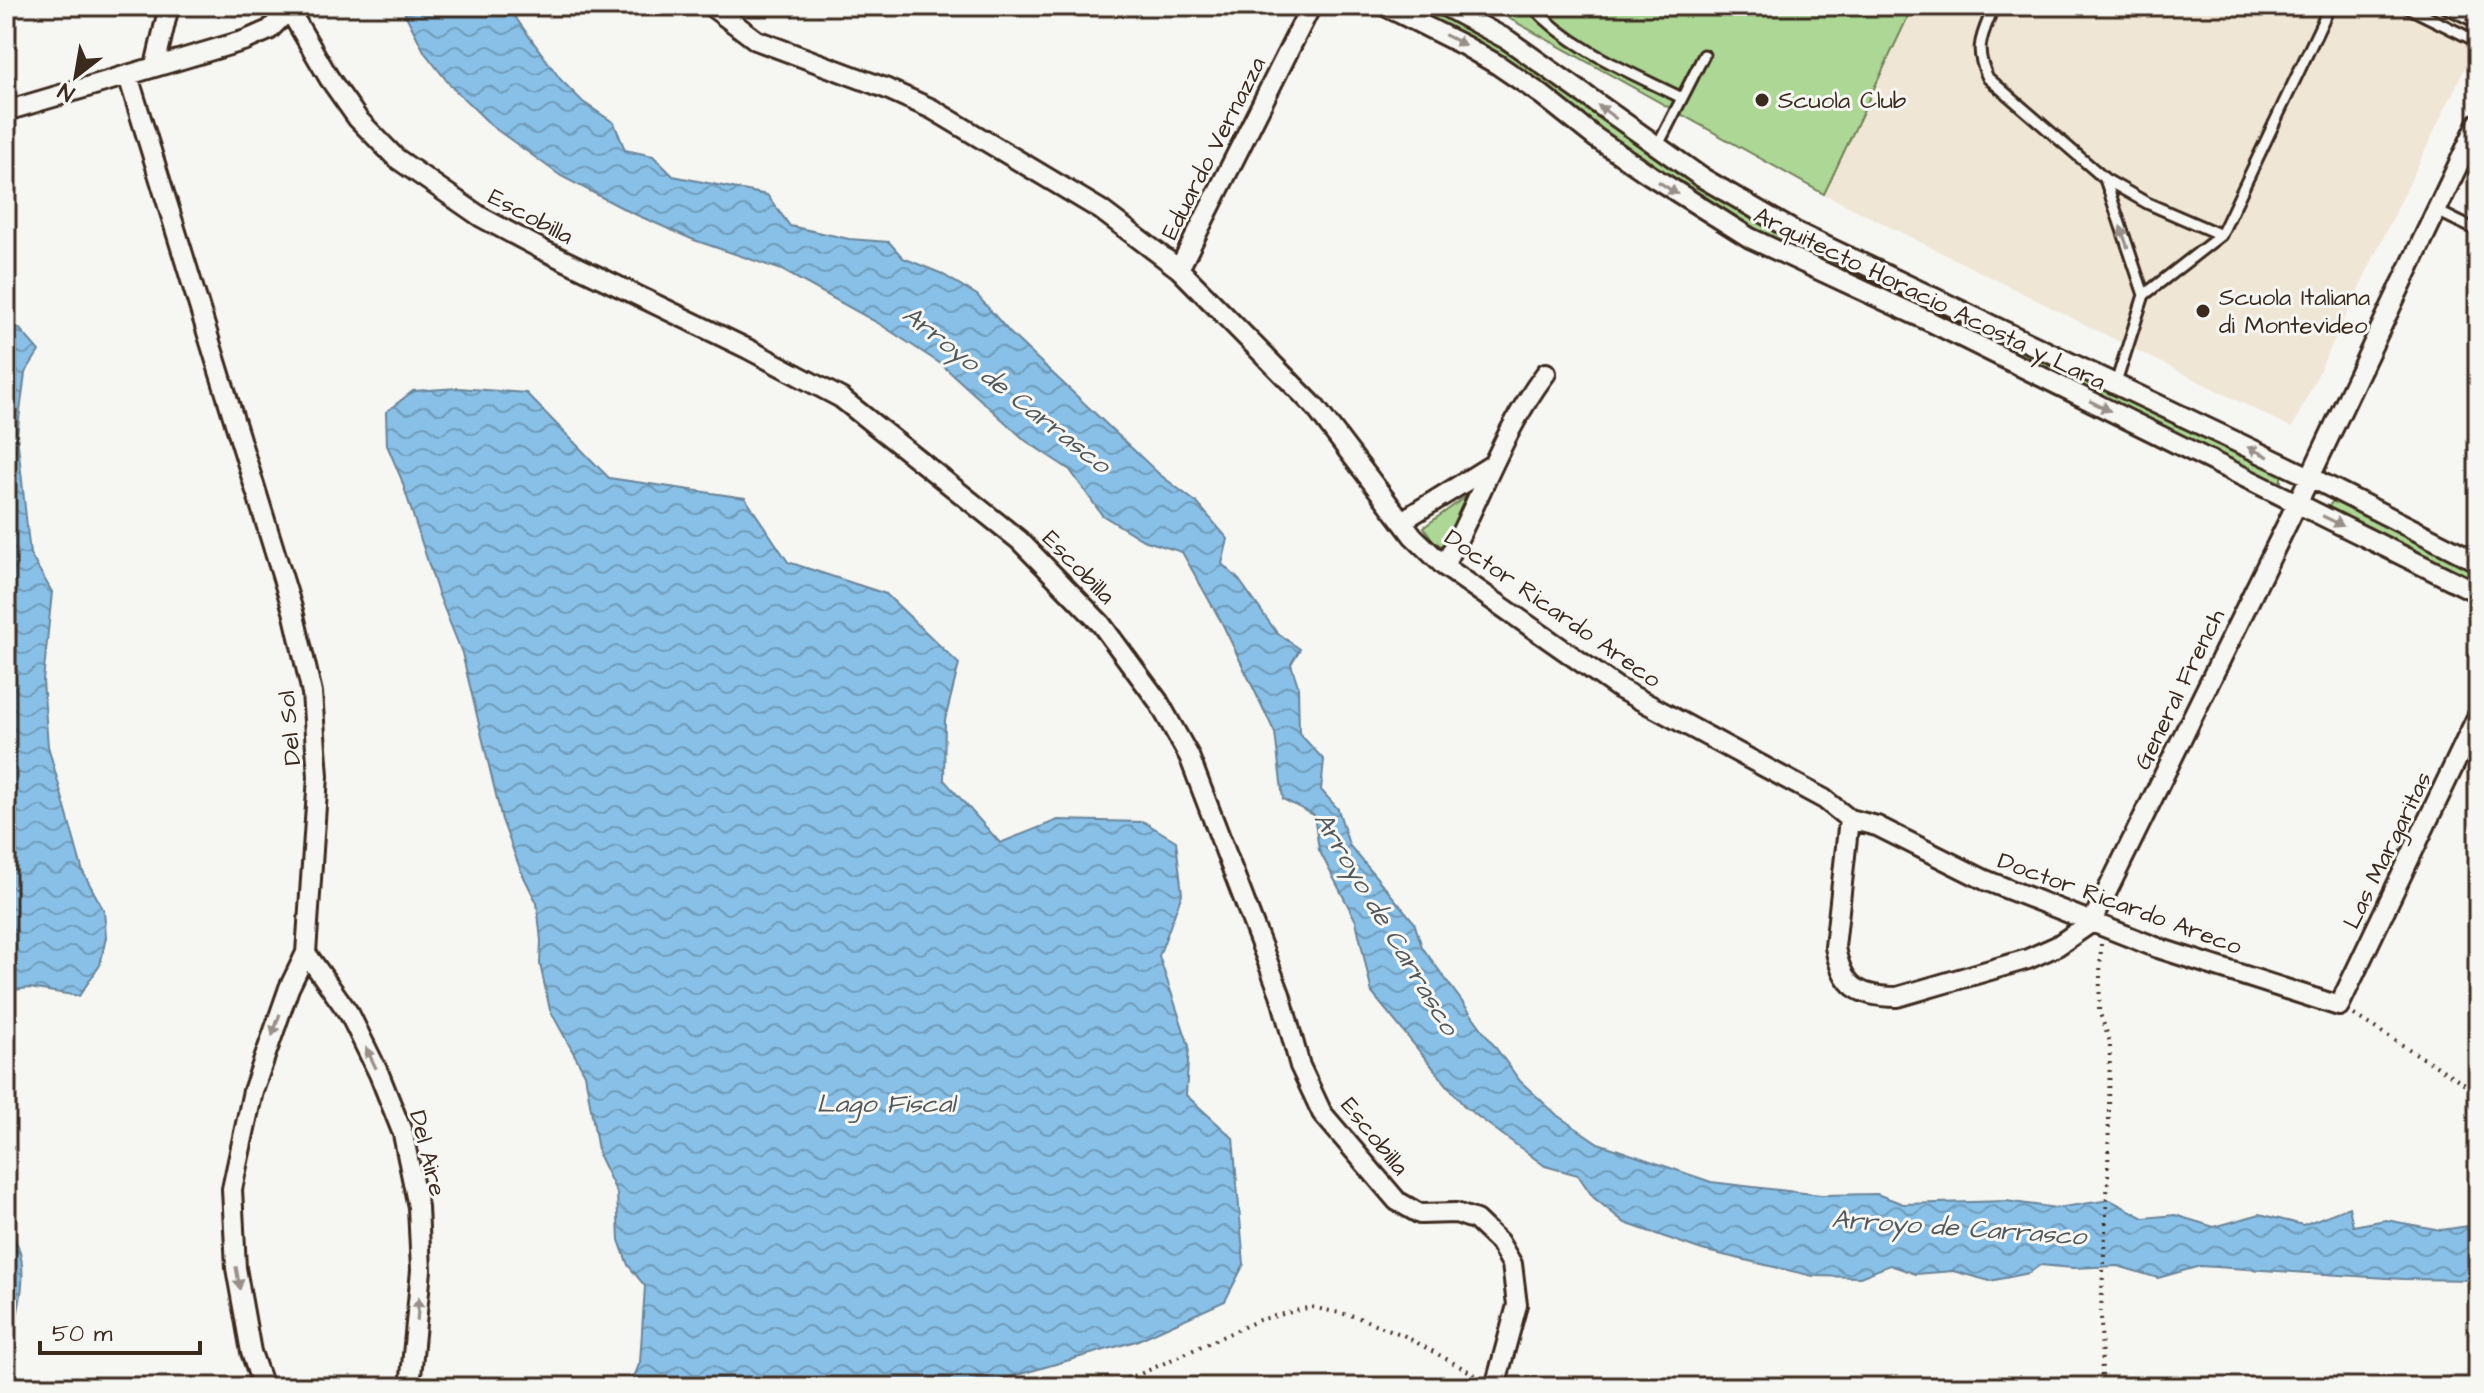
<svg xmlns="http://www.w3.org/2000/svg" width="2484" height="1393" font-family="'Architects Daughter',sans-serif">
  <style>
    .built { fill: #f0e6d6 }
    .grass { fill: #acd795; stroke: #74805a; stroke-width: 2 }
    .water { fill: url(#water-waves); stroke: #698497; stroke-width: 2 }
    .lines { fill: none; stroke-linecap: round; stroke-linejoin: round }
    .service-casing { stroke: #3b2a1e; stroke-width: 15 }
    .minor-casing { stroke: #3b2a1e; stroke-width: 24 }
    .path { stroke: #3b2a1e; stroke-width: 4; stroke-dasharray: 2 6; stroke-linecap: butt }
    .service { stroke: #f6f6f2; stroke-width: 9 }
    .minor { stroke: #f6f6f2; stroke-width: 18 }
    .oneway { fill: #989088 }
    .poi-dot { fill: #3b2a1e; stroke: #f6f6f2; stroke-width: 3 }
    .labels { text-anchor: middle; stroke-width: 6; stroke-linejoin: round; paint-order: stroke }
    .poi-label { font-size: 24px; fill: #3b2a1e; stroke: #f6f6f2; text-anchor: start }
    .street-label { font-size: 24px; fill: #3b2a1e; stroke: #f6f6f2 }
    .water-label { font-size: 26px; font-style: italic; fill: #52575a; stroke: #f6f6f2 }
  </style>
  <defs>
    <pattern id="water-waves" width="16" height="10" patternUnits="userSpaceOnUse" patternTransform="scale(2)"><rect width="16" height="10" fill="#88c0e7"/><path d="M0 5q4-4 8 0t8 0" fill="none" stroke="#709cbb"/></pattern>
  </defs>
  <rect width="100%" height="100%" fill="#f6f6f2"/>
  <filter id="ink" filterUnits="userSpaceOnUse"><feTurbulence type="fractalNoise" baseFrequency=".0125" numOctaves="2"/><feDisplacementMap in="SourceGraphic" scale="16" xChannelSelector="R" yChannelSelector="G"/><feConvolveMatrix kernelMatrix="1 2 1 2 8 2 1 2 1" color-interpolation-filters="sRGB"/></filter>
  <g filter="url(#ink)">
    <path class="built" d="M 1913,6 L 2478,6 L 2478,40 L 2292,428 L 1824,194 Z"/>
    <path class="grass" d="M 1401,6 L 1422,6 L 1489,41 L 1554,83 L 1676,173 L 1754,220 L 2048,364 L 2049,371 L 1752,230 Z
      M 1487,6 L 1913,6 L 1824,194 Z
      M 2070,377 L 2076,377 L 2277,471 L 2281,474 L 2281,481 L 2277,483 L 2072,386 L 2069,382 Z
      M 1472,492 L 1445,548 L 1433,541 L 1424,527 Z
      M 2333,501 L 2478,571 L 2478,586 L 2330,511 L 2329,506 Z"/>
    <path class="water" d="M 401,6 L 507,6 L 561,80 L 583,102 L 614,123 L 625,150 L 653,156 L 673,176 L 767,195 L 790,226 L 849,239 L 889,242 L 903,258 L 940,273 L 977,295 L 1010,333 L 1159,474 L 1197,503 L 1228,539 L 1222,564 L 1239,580 L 1277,633 L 1300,649 L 1291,664 L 1298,686 L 1299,733 L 1324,760 L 1321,790 L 1338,809 L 1349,845 L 1414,922 L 1422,947 L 1520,1081 L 1558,1116 L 1598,1143 L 1711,1182 L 1821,1195 L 1877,1194 L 1903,1204 L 2006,1201 L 2056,1208 L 2110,1200 L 2144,1218 L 2175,1215 L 2214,1227 L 2260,1214 L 2303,1225 L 2349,1207 L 2353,1226 L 2386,1220 L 2441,1230 L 2476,1225 L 2478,1280 L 2403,1279 L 2200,1266 L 2158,1278 L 2118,1266 L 2073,1268 L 2040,1265 L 2029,1273 L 1990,1281 L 1953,1271 L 1916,1274 L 1890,1265 L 1860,1277 L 1813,1276 L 1702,1250 L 1625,1223 L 1593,1197 L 1578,1175 L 1545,1166 L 1465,1107 L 1372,993 L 1356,921 L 1319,850 L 1314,815 L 1283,799 L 1275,733 L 1222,623 L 1182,552 L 1143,540 L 1102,515 L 1070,470 L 1026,441 L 941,364 L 878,323 L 782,270 L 694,240 L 630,212 L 561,176 L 493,127 L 451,86 L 425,53 Z
      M 6,323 L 19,328 L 39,351 L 25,373 L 17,435 L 30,554 L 52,592 L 43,681 L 48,746 L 83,872 L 104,911 L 106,937 L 100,965 L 79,996 L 29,988 L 6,991 Z
      M 458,388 L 526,393 L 609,478 L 745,498 L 788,562 L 886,594 L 959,664 L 945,720 L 944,780 L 1000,843 L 1058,820 L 1144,822 L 1176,841 L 1182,894 L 1159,956 L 1189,1046 L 1186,1095 L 1233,1138 L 1244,1264 L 1225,1301 L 1136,1341 L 975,1387 L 630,1387 L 640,1362 L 645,1286 L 628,1265 L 619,1240 L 617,1193 L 599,1156 L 585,1074 L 550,1010 L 540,964 L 541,941 L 537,903 L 521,871 L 502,820 L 462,653 L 438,593 L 401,478 L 387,445 L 386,412 L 413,391 Z
      M 6,1227 C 38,1259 15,1323 6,1361 Z"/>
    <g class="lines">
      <defs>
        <path id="service" d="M 1532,6 C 1572,50 1630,72 1682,98
          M 1994,6 C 1982,36 1973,47 1988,78 L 2105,179 L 2147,203 L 2221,235
          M 2405,6 L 2478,42
          M 2443,6 L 2478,23
          M 1657,147 L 1704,55
          M 2105,179 L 2144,295
          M 2437,211 L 2478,231
          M 2115,386 L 2144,295 L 2221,235 L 2330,6"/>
        <path id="minor" d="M 711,6 L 756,40 L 885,88 L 932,109 L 1101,210 L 1179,269 L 1315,407 L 1413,536 L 1444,566 L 1618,688 L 1824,799 L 1849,819 L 1877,826 L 1985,880 L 2158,948 L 2339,1006 L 2478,715
          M 1385,6 L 1465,46 L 1498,65 L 1542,95 L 1596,138 L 1650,175 L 1750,238 L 1931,322 L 2478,593
          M 1444,6 L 1508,40 L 1701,177 L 1794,231 L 2310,477 L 2478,562
          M 290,11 L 329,78 L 358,119 L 396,158 L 481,217 L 543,250 L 748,349 L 841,398 L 1019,540 L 1101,624 L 1158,701 L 1189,756 L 1280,994 L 1300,1066 L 1322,1113 L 1397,1201 L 1420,1214 L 1456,1213 L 1476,1220 L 1499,1242 L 1512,1264 L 1517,1305 L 1495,1387
          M 155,66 L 169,6
          M 128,76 L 293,611 L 312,693 L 318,776 L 306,953 L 289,988 L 253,1091 L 232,1189 L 236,1268 L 251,1352 L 263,1387
          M 6,111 L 246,40 L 269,30 L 293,6
          M 1179,269 L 1311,6
          M 1402,521 L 1492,465
          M 1444,566 C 1479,503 1502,431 1546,373
          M 1849,819 L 1835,947 C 1842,986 1858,997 1897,997 L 2028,959 L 2057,946 L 2092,922 L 2310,477 L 2478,123
          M 306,953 L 350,1015 L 379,1074 L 403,1134 L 418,1207 L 421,1270 L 410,1387"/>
      </defs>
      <use href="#service" class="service-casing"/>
      <use href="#minor" class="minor-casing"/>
      <path class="path" d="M 2101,944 L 2099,1011 L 2110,1042 L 2108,1176 L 2101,1310 L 2102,1387
        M 2354,1015 L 2478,1092
        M 1087,1387 L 1138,1375 L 1259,1320 L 1311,1307 L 1354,1316 L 1403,1335 L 1479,1377"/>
      <use href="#service" class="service"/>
      <use href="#minor" class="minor"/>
    </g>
    <defs><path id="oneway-solid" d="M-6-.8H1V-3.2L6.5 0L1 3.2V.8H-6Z" transform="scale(2)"/></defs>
    <g class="oneway">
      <use href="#oneway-solid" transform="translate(1455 40) rotate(27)"/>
      <use href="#oneway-solid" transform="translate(1607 112) rotate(-144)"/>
      <use href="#oneway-solid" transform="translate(1668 188) rotate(33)"/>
      <use href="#oneway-solid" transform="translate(2124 237) rotate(-109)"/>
      <use href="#oneway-solid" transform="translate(2100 406) rotate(26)"/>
      <use href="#oneway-solid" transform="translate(2258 452) rotate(-155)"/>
      <use href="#oneway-solid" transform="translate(2333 521) rotate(26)"/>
      <use href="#oneway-solid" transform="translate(276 1025) rotate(109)"/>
      <use href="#oneway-solid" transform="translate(371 1058) rotate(-116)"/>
      <use href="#oneway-solid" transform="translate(238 1278) rotate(80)"/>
      <use href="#oneway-solid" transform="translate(418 1309) rotate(-86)"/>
    </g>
  </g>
  <g class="poi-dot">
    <circle cx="1762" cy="100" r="8"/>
    <circle cx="2203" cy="311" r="8"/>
  </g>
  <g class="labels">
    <g class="poi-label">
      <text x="1778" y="108">Scuola Club</text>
      <text x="2219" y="305">Scuola Italiana<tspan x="2219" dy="28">di Montevideo</tspan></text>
    </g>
    <g class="street-label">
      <text transform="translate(1213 148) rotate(-63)" y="8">Eduardo Vernazza</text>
      <text transform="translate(531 216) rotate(28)" y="8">Escobilla</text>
      <text transform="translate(1930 298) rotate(26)" y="8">Arquitecto Horacio Acosta y Lara</text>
      <text transform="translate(1079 567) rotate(46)" y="8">Escobilla</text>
      <text transform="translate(1553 608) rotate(35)" y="8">Doctor Ricardo Areco</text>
      <text transform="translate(2179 689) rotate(-64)" y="8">General French</text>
      <text transform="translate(289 728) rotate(-95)" y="8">Del Sol</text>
      <text transform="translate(2387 850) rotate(-64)" y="8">Las Margaritas</text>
      <text transform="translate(2120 903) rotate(20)" y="8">Doctor Ricardo Areco</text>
      <text transform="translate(1375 1136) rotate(51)" y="8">Escobilla</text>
      <text transform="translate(428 1153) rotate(76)" y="8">Del Aire</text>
    </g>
    <g class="water-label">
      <text transform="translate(1007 389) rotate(38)" y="9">Arroyo de Carrasco</text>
      <text transform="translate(1387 923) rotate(59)" y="9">Arroyo de Carrasco</text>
      <text x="886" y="1112">Lago Fiscal</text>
      <text transform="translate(1959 1227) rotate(4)" y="9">Arroyo de Carrasco</text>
    </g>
  </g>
  <rect width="2484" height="1393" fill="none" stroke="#f6f6f2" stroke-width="32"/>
  <rect x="16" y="16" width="2452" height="1361" fill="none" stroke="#3b2a1e" stroke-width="3" filter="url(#ink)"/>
  <g transform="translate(76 76) rotate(211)" stroke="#f6f6f2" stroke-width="6" paint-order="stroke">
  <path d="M0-6L14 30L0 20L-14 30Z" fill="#3b2a1e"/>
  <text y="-12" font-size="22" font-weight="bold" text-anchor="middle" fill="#3b2a1e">N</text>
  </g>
  <path d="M40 1341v12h160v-12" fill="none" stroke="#3b2a1e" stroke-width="4"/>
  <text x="52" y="1341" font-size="24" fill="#3b2a1e" stroke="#f6f6f2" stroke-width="6" paint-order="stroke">50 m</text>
</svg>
